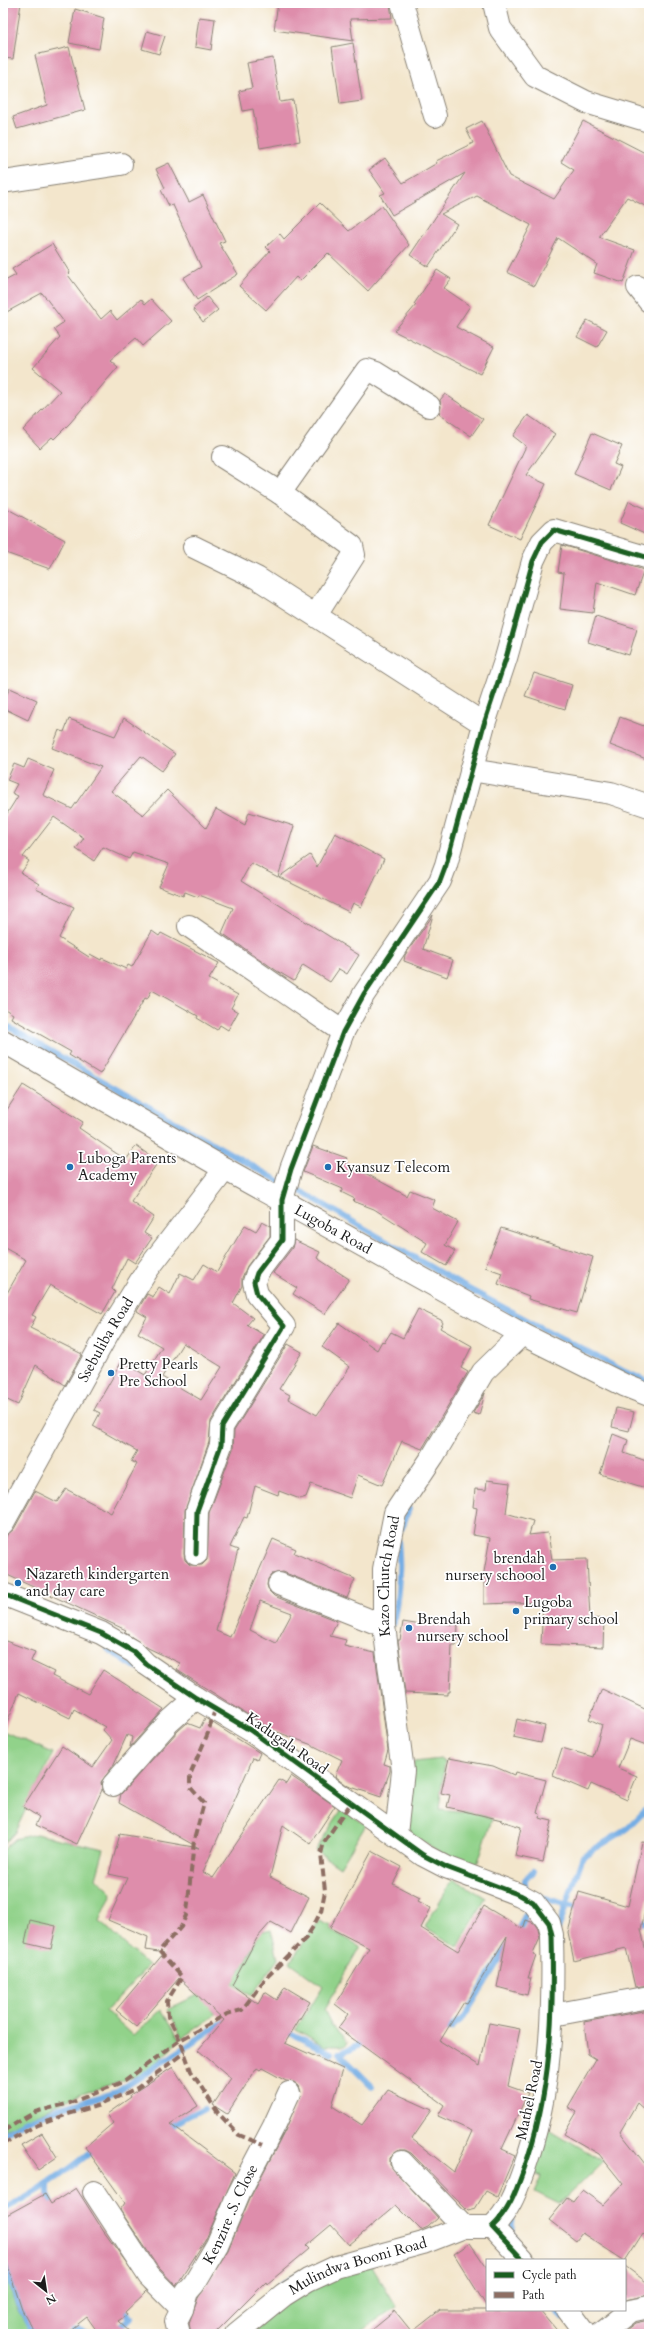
<svg xmlns="http://www.w3.org/2000/svg" width="652" height="2337" font-family="Cardo,serif">
  <style>
    .green { fill: #91d28a; stroke: #567753 }
    .lines { fill: none; stroke-linecap: round; stroke-linejoin: round }
    .stream { stroke: #75ade4; stroke-width: 6 }
    .building { fill: #de8dab; fill-rule: evenodd }
    .minor-casing { stroke: #888174; stroke-width: 24 }
    .tertiary-casing { stroke: #888174; stroke-width: 24 }
    .minor { stroke: #fff; stroke-width: 22 }
    .tertiary { stroke: #fff; stroke-width: 22 }
    .quiet { stroke: #8d6e63; stroke-width: 4; stroke-dasharray: 8 4; stroke-linecap: butt }
    .cycleway-casing { stroke: #fff; stroke-width: 8 }
    .cycleway { stroke: #1b5e20; stroke-width: 5 }
    .poi-dot { fill: #1f6fb2; stroke: #fff; stroke-width: 1.5 }
    .labels { text-anchor: middle; stroke-width: 3.5; stroke-linejoin: round; paint-order: stroke }
    .poi-label { font-size: 15px; fill: #1c1c1c; stroke: #fff; text-anchor: start }
    .street-label { font-size: 15px; fill: #1c1c1c; stroke: #fff }
  </style>
  <rect width="100%" height="100%" fill="#fff"/>
  <filter id="ink" filterUnits="userSpaceOnUse"><feTurbulence type="fractalNoise" baseFrequency=".025" numOctaves="2"/><feDisplacementMap in="SourceGraphic" scale="8" xChannelSelector="R" yChannelSelector="G"/><feConvolveMatrix kernelMatrix="1 2 1 2 8 2 1 2 1" color-interpolation-filters="sRGB"/></filter>
  <filter id="wash" filterUnits="userSpaceOnUse"><feTurbulence type="fractalNoise" baseFrequency=".012" numOctaves="4" result="noise"/><feDisplacementMap in="SourceGraphic" scale="16" xChannelSelector="R" yChannelSelector="G"/><feGaussianBlur stdDeviation="0.9" result="paint"/><feColorMatrix in="noise" values="0 0 0 0 0 0 0 0 0 0 0 0 0 0 0 0 0 1.4 0 .05"/><feComposite in="paint" operator="in"/></filter>
  <g filter="url(#wash)">
    <rect width="100%" height="100%" fill="#f3e6cc"/>
    <path class="green" d="M 3,1731 L 53,1753 L 15,1832 L 3,1846 Z
      M 441,1759 L 445,1761 L 439,1809 L 475,1813 L 492,1819 L 477,1865 L 444,1856 L 408,1832 L 414,1762 Z
      M 342,1809 L 366,1825 L 340,1867 L 315,1850 Z
      M 36,1834 L 104,1849 L 96,1878 L 112,1893 L 100,1921 L 148,1966 L 106,2011 L 133,2036 L 161,2010 L 180,2039 L 148,2072 L 76,2096 L 3,2130 L 3,1850 L 15,1839 Z
      M 453,1878 L 486,1898 L 458,1947 L 425,1927 Z
      M 320,1920 L 331,1925 L 331,1930 L 360,1946 L 324,2010 L 332,2026 L 348,2043 L 344,2046 L 324,2046 L 296,2029 L 323,1986 L 290,1962 Z
      M 271,1929 L 278,1959 L 252,1995 L 231,1983 L 246,1961 L 260,1932 Z
      M 202,1993 L 216,2014 L 182,2038 L 168,2009 Z
      M 546,2127 L 603,2161 L 559,2204 L 535,2192 L 542,2176 L 529,2171 Z
      M 371,2264 L 397,2307 L 358,2332 L 359,2334 L 242,2334 L 312,2285 Z
      M 3,2265 L 16,2307 L 32,2334 L 3,2334 Z"/>
    <g class="lines">
      <path class="stream" d="M 3,1024 L 277,1180 L 304,1193 L 461,1285 L 623,1371 L 649,1382
        M 402,1528 L 409,1509
        M 393,1623 C 399,1595 401,1569 398,1541
        M 378,1642 C 375,1655 377,1668 382,1680
        M 108,1649 L 137,1668
        M 525,1892 L 525,1880 L 533,1871
        M 537,1896 L 582,1909
        M 635,1922 L 649,1922
        M 558,1929 L 583,1856 L 627,1829 L 649,1807
        M 515,1934 L 529,1909
        M 440,2028 L 451,2028 L 464,2017 L 508,1945
        M 284,2030 L 331,2053
        M 343,2052 L 367,2040
        M 339,2053 L 372,2086
        M 166,2131 L 180,2120 L 204,2108
        M 3,2134 L 24,2122 L 58,2109 L 117,2092 L 227,2020
        M 48,2184 L 48,2194 L 55,2209
        M 3,2210 C 37,2193 67,2172 96,2148
        M 513,2214 L 511,2232 L 515,2237
        M 3,2256 L 18,2304 L 34,2334
        M 279,2286 L 300,2273
        M 556,2310 L 562,2318
        M 116,2325 L 119,2327 L 132,2318 L 120,2306
        M 74,2334 L 73,2332 L 79,2330 L 91,2334"/>
    </g>
    <g id="blocks">
      <path class="building" d="M 3,3 L 21,3 L 13,59 L 3,58 Z
        M 278,3 L 390,3 L 392,18 L 350,19 L 353,41 L 274,30 Z
        M 75,9 L 104,18 L 99,49 L 69,43 Z
        M 199,17 L 215,19 L 211,50 L 195,47 Z
        M 147,31 L 165,36 L 159,54 L 142,49 Z
        M 353,43 L 362,101 L 340,104 L 332,47 Z
        M 69,47 L 85,110 L 17,129 L 13,117 L 47,105 L 35,55 Z
        M 273,58 L 280,102 L 293,100 L 300,141 L 260,148 L 253,109 L 243,111 L 239,91 L 252,88 L 247,63 Z
        M 482,121 L 509,176 L 554,199 L 574,170 L 561,162 L 583,121 L 649,155 L 649,208 L 627,197 L 599,237 L 635,250 L 623,283 L 594,273 L 597,264 L 558,238 L 534,286 L 507,272 L 531,225 L 477,196 L 441,214 L 457,224 L 428,267 L 410,255 L 465,173 L 392,215 L 380,195 L 385,193 L 369,170 L 385,158 L 403,183 L 437,163 L 436,161 L 473,143 L 466,129 Z
        M 169,163 L 189,202 L 203,195 L 225,241 L 219,243 L 238,274 L 197,300 L 183,278 L 201,267 L 173,205 L 169,206 L 161,190 L 165,188 L 156,169 Z
        M 320,203 L 349,231 L 382,206 L 409,245 L 368,291 L 328,253 L 300,281 L 296,277 L 266,310 L 239,286 L 270,251 L 266,247 L 280,234 L 284,239 Z
        M 52,244 L 70,273 L 68,275 L 101,319 L 110,311 L 117,320 L 141,299 L 145,304 L 151,299 L 171,321 L 143,346 L 136,338 L 110,360 L 118,367 L 70,423 L 54,439 L 52,437 L 40,448 L 23,430 L 60,391 L 33,368 L 60,337 L 54,329 L 64,322 L 42,293 L 3,314 L 3,282 L 16,275 L 12,269 Z
        M 437,270 L 451,279 L 444,288 L 470,306 L 456,327 L 494,347 L 480,374 L 394,331 L 416,305 L 414,304 Z
        M 207,297 L 218,310 L 203,322 L 193,309 Z
        M 587,320 L 607,330 L 597,347 L 577,337 Z
        M 445,394 L 483,419 L 471,436 L 439,414 L 441,407 L 440,400 Z
        M 528,415 L 555,434 L 526,475 L 546,484 L 520,539 L 489,525 L 526,446 L 513,436 Z
        M 592,433 L 622,446 L 614,464 L 621,467 L 611,490 L 574,474 Z
        M 629,501 L 649,510 L 649,536 L 620,523 Z
        M 6,508 L 65,540 L 50,569 L 3,552 L 3,519 Z
        M 562,545 L 644,570 L 635,595 L 597,582 L 593,613 L 560,609 L 564,573 L 558,572 Z
        M 596,616 L 637,629 L 629,655 L 588,642 Z
        M 534,673 L 572,685 L 565,709 L 525,696 Z
        M 10,688 L 37,700 L 28,720 L 3,708 L 3,702 Z
        M 620,717 L 649,728 L 649,760 L 610,745 Z
        M 124,718 L 175,754 L 162,771 L 141,756 L 111,791 L 143,815 L 167,790 L 206,828 L 216,809 L 245,825 L 249,812 L 294,826 L 278,877 L 251,863 L 241,881 L 359,955 L 347,974 L 339,969 L 330,982 L 303,965 L 294,981 L 277,971 L 222,933 L 233,908 L 199,895 L 198,897 L 185,892 L 183,896 L 159,887 L 169,864 L 133,852 L 129,859 L 103,847 L 94,861 L 76,849 L 84,838 L 54,817 L 23,857 L 29,861 L 21,873 L 39,884 L 36,889 L 74,907 L 59,938 L 89,957 L 90,954 L 101,960 L 102,958 L 126,969 L 128,965 L 132,967 L 152,931 L 159,936 L 161,933 L 219,963 L 209,979 L 238,995 L 231,1008 L 238,1012 L 228,1030 L 220,1025 L 217,1030 L 197,1018 L 198,1016 L 152,990 L 147,999 L 145,998 L 100,1074 L 69,1055 L 71,1052 L 11,1018 L 13,1014 L 3,1008 L 3,820 L 18,796 L 12,793 L 17,784 L 7,780 L 14,764 L 24,768 L 28,759 L 54,770 L 43,795 L 72,809 L 101,767 L 52,748 L 59,730 L 64,732 L 69,719 L 115,736 Z
        M 335,833 L 384,859 L 361,907 L 353,903 L 349,912 L 279,877 L 310,855 L 317,867 Z
        M 433,915 L 423,949 L 453,960 L 447,977 L 404,961 L 405,955 Z
        M 23,1085 L 83,1122 L 79,1128 L 126,1160 L 136,1146 L 149,1155 L 147,1158 L 156,1165 L 131,1201 L 154,1217 L 144,1233 L 152,1238 L 135,1263 L 127,1258 L 112,1289 L 115,1292 L 102,1314 L 50,1285 L 32,1315 L 36,1317 L 30,1328 L 82,1354 L 65,1385 L 36,1365 L 18,1405 L 3,1398 L 3,1300 L 26,1260 L 3,1247 L 3,1116 Z
        M 313,1146 L 347,1158 L 345,1162 L 407,1196 L 410,1190 L 435,1200 L 432,1208 L 458,1222 L 445,1245 L 455,1251 L 446,1266 L 422,1252 L 427,1243 L 374,1209 L 353,1201 L 355,1199 L 341,1192 L 343,1189 L 303,1172 Z
        M 262,1222 L 270,1226 L 270,1236 L 247,1266 L 242,1278 L 242,1286 L 233,1303 L 253,1318 L 247,1325 L 264,1335 L 211,1421 L 209,1442 L 185,1510 L 184,1554 L 185,1560 L 190,1565 L 202,1565 L 207,1560 L 209,1513 L 233,1449 L 234,1431 L 288,1344 L 302,1352 L 279,1389 L 290,1395 L 288,1399 L 317,1415 L 350,1367 L 322,1347 L 339,1323 L 377,1350 L 382,1341 L 384,1343 L 391,1332 L 403,1338 L 418,1309 L 441,1320 L 443,1323 L 440,1328 L 472,1346 L 461,1368 L 468,1372 L 422,1449 L 402,1441 L 382,1485 L 358,1475 L 350,1498 L 311,1484 L 306,1497 L 300,1499 L 279,1491 L 278,1495 L 255,1486 L 247,1518 L 244,1517 L 230,1547 L 238,1550 L 216,1631 L 230,1637 L 273,1539 L 296,1549 L 294,1553 L 355,1579 L 347,1598 L 283,1572 L 272,1574 L 268,1579 L 267,1585 L 269,1591 L 274,1596 L 337,1621 L 330,1636 L 346,1640 L 344,1646 L 375,1653 L 388,1750 L 384,1764 L 390,1766 L 390,1771 L 381,1797 L 348,1786 L 335,1776 L 342,1760 L 312,1745 L 272,1730 L 177,1670 L 180,1663 L 148,1648 L 124,1632 L 126,1630 L 3,1573 L 3,1543 L 7,1535 L 14,1529 L 35,1491 L 57,1502 L 66,1489 L 111,1513 L 137,1464 L 131,1461 L 137,1451 L 93,1426 L 100,1413 L 94,1410 L 122,1361 L 145,1375 L 162,1347 L 138,1333 L 147,1317 L 137,1311 L 147,1294 L 153,1297 L 159,1287 L 170,1294 L 180,1273 L 194,1280 L 204,1264 L 217,1272 L 245,1225 L 256,1231 ZM 183,1343 L 222,1367 L 201,1400 L 162,1377 ZM 260,1601 L 292,1613 L 276,1643 L 250,1630 Z
        M 501,1228 L 593,1257 L 577,1313 L 528,1299 L 529,1296 L 498,1284 L 502,1273 L 485,1267 Z
        M 294,1240 L 320,1252 L 317,1258 L 349,1279 L 325,1314 L 293,1294 L 297,1288 L 273,1273 L 292,1248 Z
        M 485,1393 L 479,1415 L 473,1413 Z
        M 616,1408 L 634,1412 L 629,1431 L 612,1427 Z
        M 613,1434 L 628,1440 L 624,1453 L 649,1462 L 649,1489 L 600,1474 Z
        M 487,1480 L 510,1483 L 506,1513 L 533,1521 L 529,1535 L 548,1533 L 552,1560 L 587,1559 L 590,1618 L 604,1619 L 603,1647 L 541,1644 L 543,1602 L 484,1604 L 484,1572 L 490,1538 L 473,1535 L 477,1508 L 473,1507 L 475,1489 L 486,1490 Z
        M 422,1621 L 458,1625 L 457,1645 L 452,1645 L 450,1692 L 448,1692 L 448,1695 L 405,1693 L 398,1640 L 400,1640 L 403,1622 L 421,1625 Z
        M 3,1640 L 35,1652 L 31,1661 L 54,1672 L 52,1676 L 88,1694 L 103,1670 L 164,1709 L 130,1747 L 132,1737 L 127,1735 L 113,1766 L 101,1782 L 102,1790 L 77,1844 L 35,1825 L 39,1817 L 23,1807 L 62,1746 L 93,1767 L 112,1740 L 103,1730 L 105,1727 L 74,1709 L 70,1718 L 19,1693 L 3,1732 Z
        M 602,1689 L 649,1711 L 649,1746 L 630,1739 L 618,1768 L 637,1776 L 627,1800 L 591,1784 L 588,1791 L 553,1776 L 562,1748 L 593,1757 L 602,1725 L 589,1719 Z
        M 205,1718 L 260,1753 L 257,1760 L 253,1758 L 203,1872 L 213,1878 L 279,1780 L 286,1784 L 291,1776 L 335,1806 L 310,1844 L 283,1825 L 270,1877 L 309,1897 L 291,1933 L 271,1922 L 257,1938 L 232,1985 L 258,2004 L 265,1992 L 277,2000 L 285,1987 L 310,2002 L 285,2043 L 343,2069 L 332,2106 L 362,2125 L 388,2090 L 432,2110 L 412,2139 L 454,2172 L 472,2131 L 438,2116 L 444,2105 L 338,2028 L 348,2014 L 335,2004 L 369,1948 L 330,1928 L 372,1851 L 402,1867 L 393,1884 L 420,1898 L 418,1901 L 431,1908 L 421,1928 L 458,1951 L 484,1906 L 523,1929 L 526,1920 L 534,1923 L 538,1929 L 540,1938 L 533,1954 L 536,1955 L 528,1978 L 531,1978 L 527,1995 L 497,1987 L 507,1936 L 467,2003 L 464,2002 L 440,2041 L 480,2066 L 489,2023 L 520,2029 L 508,2086 L 528,2093 L 502,2149 L 515,2155 L 497,2197 L 486,2191 L 475,2209 L 468,2211 L 411,2153 L 405,2150 L 399,2150 L 390,2158 L 390,2165 L 438,2218 L 428,2227 L 421,2230 L 396,2205 L 349,2245 L 331,2225 L 306,2246 L 309,2249 L 267,2284 L 266,2282 L 214,2334 L 191,2334 L 189,2323 L 198,2298 L 228,2250 L 250,2198 L 285,2131 L 301,2092 L 299,2086 L 294,2082 L 286,2081 L 262,2068 L 260,2070 L 257,2068 L 227,2114 L 213,2105 L 231,2078 L 198,2050 L 224,2020 L 179,1978 L 137,2027 L 116,2010 L 164,1953 L 146,1950 L 148,1937 L 108,1920 L 127,1878 L 109,1874 L 120,1834 L 199,1848 L 119,1803 L 121,1794 L 178,1731 L 187,1723 L 200,1728 Z
        M 517,1719 L 545,1726 L 541,1743 L 513,1737 Z
        M 449,1758 L 493,1766 L 514,1775 L 515,1772 L 546,1780 L 537,1813 L 540,1814 L 539,1818 L 552,1821 L 543,1862 L 515,1856 L 521,1827 L 502,1821 L 502,1820 L 447,1807 L 450,1795 L 441,1793 Z
        M 642,1842 L 649,1843 L 649,1894 L 641,1929 L 649,1966 L 649,1985 L 635,1987 L 626,1948 L 574,1961 L 568,1932 L 579,1892 L 628,1906 Z
        M 30,1920 L 56,1926 L 51,1949 L 25,1943 Z
        M 649,2010 L 649,2018 L 646,2018 L 649,2041 L 649,2114 L 637,2103 L 620,2132 L 649,2169 L 649,2238 L 643,2233 L 625,2261 L 582,2233 L 576,2241 L 549,2220 L 567,2198 L 573,2202 L 582,2190 L 603,2205 L 623,2184 L 599,2154 L 564,2134 L 577,2112 L 568,2107 L 596,2059 L 588,2054 L 584,2022 Z
        M 173,2067 L 198,2106 L 170,2124 L 235,2173 L 206,2239 L 176,2286 L 159,2268 L 120,2210 L 125,2203 L 85,2147 L 113,2123 L 107,2114 L 131,2097 L 130,2095 Z
        M 42,2133 L 57,2157 L 38,2170 L 21,2145 Z
        M 76,2188 L 104,2232 L 147,2291 L 125,2312 L 127,2315 L 118,2321 L 132,2334 L 99,2334 L 87,2317 L 65,2334 L 36,2334 L 22,2310 L 3,2251 L 3,2217 L 45,2194 L 51,2204 Z
        M 470,2243 L 487,2268 L 487,2307 L 454,2254 Z
        M 625,2266 L 649,2284 L 649,2295 L 625,2300 Z
        M 440,2310 L 540,2310 L 560,2334 L 367,2334 L 395,2311 L 412,2332 Z
        M 649,2320 L 649,2334 L 621,2334 L 635,2323 Z"/>
    </g>
  </g>
  <g filter="url(#ink)">
    <use href="#blocks" fill-opacity="0" stroke="#888174" stroke-width="1"/>
    <g class="lines">
      <defs>
        <g id="minor">
          <path d="M 402,3 L 435,116"/>
          <path d="M 494,3 L 500,28 L 535,76 L 586,102 L 649,121"/>
          <path d="M 3,182 L 121,164"/>
          <path d="M 638,287 L 649,301"/>
          <path d="M 223,457 L 280,493 L 352,546 L 354,555 L 316,615"/>
          <path d="M 280,493 L 367,370 L 376,373 L 429,406"/>
          <path d="M 194,547 L 257,578 L 484,724"/>
          <path d="M 471,770 L 611,793 L 649,806"/>
          <path d="M 189,926 L 343,1032"/>
          <path id="s1" d="M 3,1523 L 108,1333 L 148,1269 L 225,1169"/>
          <path d="M 196,1554 L 197,1511 L 221,1445 L 222,1427 L 284,1326 L 257,1294 L 254,1282 L 257,1273 L 282,1240 L 282,1200 L 291,1169 L 343,1032 L 364,994 L 440,881 L 446,865 L 484,724 L 506,658 L 533,561 L 542,542 L 554,530 L 649,558"/>
          <path d="M 279,1584 L 384,1626"/>
          <path d="M 3,1594 L 101,1633 L 134,1652 L 146,1664 L 196,1698 L 250,1730 L 423,1855 L 446,1867 L 520,1895 L 533,1902 L 549,1923 L 552,1935 C 554,2015 551,2093 524,2169 C 516,2191 510,2210 492,2227 L 523,2260"/>
          <path d="M 113,1785 L 169,1722 L 196,1698"/>
          <path id="s2" d="M 396,1834 L 403,1771 L 384,1626 L 384,1569 L 395,1513 L 433,1456 L 483,1372 L 522,1334"/>
          <path d="M 553,2015 L 649,1997"/>
          <path d="M 402,2162 L 464,2227"/>
          <path d="M 94,2192 L 149,2276 L 182,2309"/>
          <path d="M 568,2310 L 586,2334"/>
          <path id="s3" d="M 179,2334 L 176,2321 L 182,2309 L 187,2292 L 194,2284 L 217,2245 L 239,2193 L 274,2126 L 289,2093"/>
          <path id="s4" d="M 236,2334 L 284,2295 L 308,2280 L 336,2267 L 423,2243 L 464,2227 L 492,2227"/>
          <path d="M 601,2334 L 630,2311 L 649,2307"/>
        </g>
        <g id="tertiary">
          <path id="s5" d="M 3,1041 L 225,1169 L 522,1334 L 624,1385 L 649,1395"/>
        </g>
      </defs>
      <use href="#minor" class="minor-casing"/>
      <use href="#tertiary" class="tertiary-casing"/>
      <use href="#minor" class="minor"/>
      <use href="#tertiary" class="tertiary"/>
      <path class="quiet" d="M 215,1709 L 208,1733 L 190,1775 L 190,1787 L 204,1803 L 194,1840 L 187,1913 L 181,1927 L 159,1951 L 182,1977 L 167,2001 L 168,2017 L 180,2040 L 191,2071 L 218,2113 L 239,2135 L 263,2145
        M 3,2131 L 35,2112 L 70,2103 L 125,2081 L 180,2040 L 227,2014 L 242,2010 L 266,1978 L 306,1938 L 314,1925 L 321,1911 L 325,1891 L 321,1854 L 324,1842 L 351,1803
        M 3,2144 L 33,2127 L 68,2114 L 100,2105 L 137,2088 L 185,2052"/>
      <defs>
        <path id="cycleway" d="M 196,1554 L 197,1511 L 221,1445 L 222,1427 L 284,1326 L 257,1294 L 254,1282 L 257,1273 L 282,1240 L 282,1200 L 291,1169 L 343,1032 L 364,994 L 440,881 L 446,865 L 484,724 L 506,658 L 533,561 L 542,542 L 554,530 L 649,558
          M 3,1594 L 101,1633 L 134,1652 L 146,1664 L 196,1698 L 250,1730 L 423,1855 L 446,1867 L 520,1895 L 533,1902 L 549,1923 L 552,1935 C 554,2015 551,2093 524,2169 C 516,2191 510,2210 492,2227 L 523,2260"/>
      </defs>
      <use href="#cycleway" class="cycleway-casing"/>
      <use href="#cycleway" class="cycleway"/>
    </g>
  </g>
  <g class="poi-dot">
    <circle cx="70" cy="1167" r="4"/>
    <circle cx="328" cy="1167" r="4"/>
    <circle cx="111" cy="1373" r="4"/>
    <circle cx="553" cy="1567" r="4"/>
    <circle cx="18" cy="1583" r="4"/>
    <circle cx="516" cy="1611" r="4"/>
    <circle cx="409" cy="1628" r="4"/>
  </g>
  <g class="labels">
    <g class="poi-label">
      <text x="78" y="1163">Luboga Parents<tspan x="78" dy="17">Academy</tspan></text>
      <text x="336" y="1172">Kyansuz Telecom</text>
      <text x="119" y="1369">Pretty Pearls<tspan x="119" dy="17">Pre School</tspan></text>
      <text x="545" y="1563" text-anchor="end">brendah<tspan x="545" dy="17">nursery schoool</tspan></text>
      <text x="26" y="1579">Nazareth kindergarten<tspan x="26" dy="17">and day care</tspan></text>
      <text x="524" y="1607">Lugoba<tspan x="524" dy="17">primary school</tspan></text>
      <text x="417" y="1624">Brendah<tspan x="417" dy="17">nursery school</tspan></text>
    </g>
    <g class="street-label">
      <text dy="5" stroke="none"><textPath href="#s5" startOffset="380">Lugoba Road</textPath></text>
      <text dy="5" stroke="none"><textPath href="#s1" startOffset="210">Ssebuliba Road</textPath></text>
      <text dy="5" stroke="none"><textPath href="#s2" startOffset="260">Kazo Church Road</textPath></text>
      <text transform="translate(287 1743) rotate(35)" y="5">Kadugala Road</text>
      <text transform="translate(529 2100) rotate(-78)" y="5">Mathel Road</text>
      <text dy="5" stroke="none"><textPath href="#s3" startOffset="134">Kenzire .S. Close</textPath></text>
      <text dy="5" stroke="none"><textPath href="#s4" startOffset="142">Mulindwa Booni Road</textPath></text>
    </g>
  </g>
  <rect width="652" height="2337" fill="none" stroke="#fff" stroke-width="16"/>
  <rect x="486" y="2259" width="140" height="52" fill="#ffffff" stroke="#a4a4a4"/>
  <rect x="494" y="2272" width="20" height="6" fill="#1b5e20" stroke="#a4a4a4"/>
  <text x="522" y="2279" font-size="12" fill="#1c1c1c">Cycle path</text>
  <rect x="494" y="2292" width="20" height="6" fill="#8d6e63" stroke="#a4a4a4"/>
  <text x="522" y="2299" font-size="12" fill="#1c1c1c">Path</text>
  <g transform="translate(46 2291) rotate(150)" stroke="#ffffff" stroke-width="3" paint-order="stroke">
  <path d="M0-3L7 15L0 10L-7 15Z" fill="#1c1c1c"/>
  <text y="-6" font-size="11" font-weight="bold" text-anchor="middle" fill="#1c1c1c">N</text>
  </g>
</svg>
